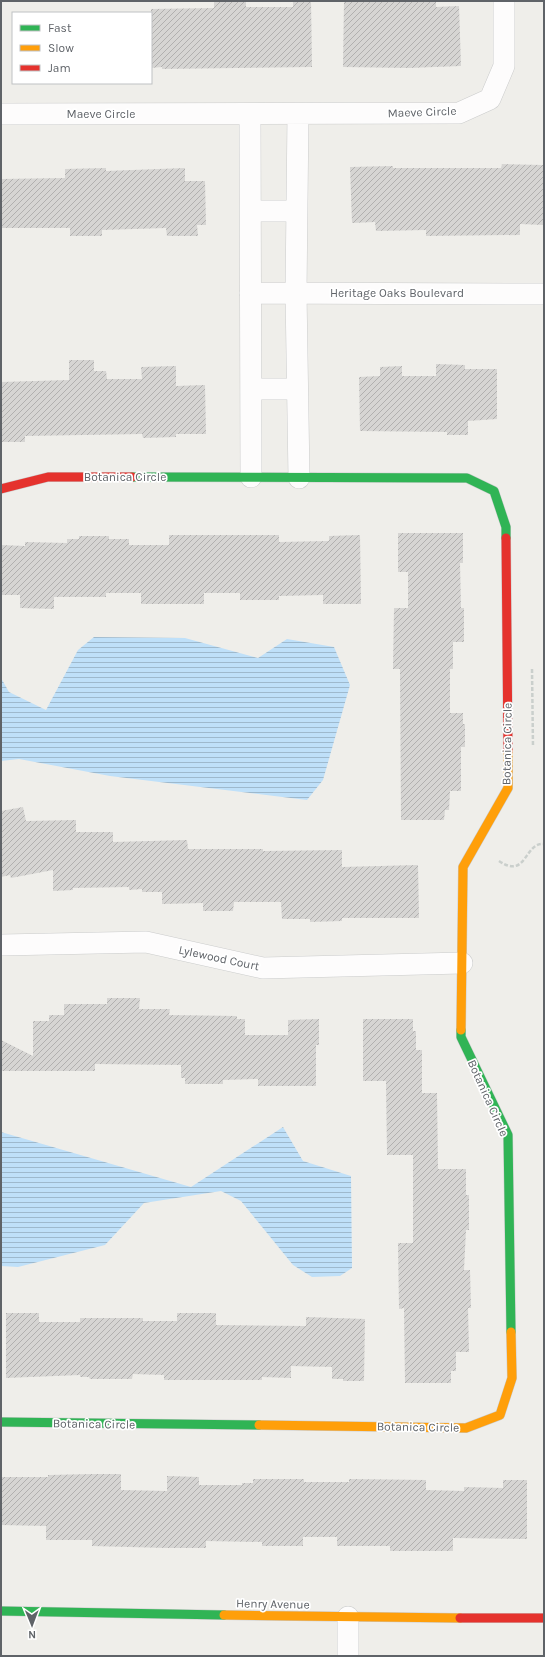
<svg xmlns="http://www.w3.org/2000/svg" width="545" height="1657" font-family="Karla,sans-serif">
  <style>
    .water { fill: url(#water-rules) }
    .building { fill: url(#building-hatch) }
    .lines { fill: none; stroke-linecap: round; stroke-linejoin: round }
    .street-casing { stroke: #cbcccc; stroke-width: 22 }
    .fast-casing { stroke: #cacacb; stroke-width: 10 }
    .slow-casing { stroke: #cacacb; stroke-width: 10 }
    .jam-casing { stroke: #cacacb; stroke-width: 10 }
    .path { stroke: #cacfcc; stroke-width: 2.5; stroke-dasharray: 4 2; stroke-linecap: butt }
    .street { stroke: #fdfcfc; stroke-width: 21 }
    .fast { stroke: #30b455; stroke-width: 9 }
    .slow { stroke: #ff9f0a; stroke-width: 9 }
    .jam { stroke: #e5322d; stroke-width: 9 }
    .labels { text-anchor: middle; stroke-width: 3.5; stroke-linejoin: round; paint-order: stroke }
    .street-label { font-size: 12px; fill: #5f6368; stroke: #fff }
  </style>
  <defs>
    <pattern id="water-rules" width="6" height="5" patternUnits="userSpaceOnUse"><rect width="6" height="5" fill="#bfe0f9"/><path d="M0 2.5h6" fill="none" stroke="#9eb9cd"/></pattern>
    <pattern id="building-hatch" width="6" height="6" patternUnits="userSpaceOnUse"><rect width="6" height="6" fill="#d6d5d3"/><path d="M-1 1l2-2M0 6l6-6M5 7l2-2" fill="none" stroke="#b1b0af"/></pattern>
  </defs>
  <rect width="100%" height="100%" fill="#efeeea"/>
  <path class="water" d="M 94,637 L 185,638 L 258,658 L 287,639 L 334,647 L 350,685 L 323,780 L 307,800 L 110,776 L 19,759 L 1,761 L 1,678 L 9,692 L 46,710 L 78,650 Z
    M 283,1127 L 303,1161 L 351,1176 L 352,1268 L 340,1276 L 312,1277 L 293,1265 L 241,1201 L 221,1191 L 144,1203 L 105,1245 L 18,1267 L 1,1266 L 1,1132 L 191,1187 Z"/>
  <path class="building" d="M 214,1 L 246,1 L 246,7 L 293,7 L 293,1 L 311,1 L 312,67 L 162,69 L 162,67 L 151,68 L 151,9 L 214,8 Z
    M 344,1 L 436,1 L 436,7 L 459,6 L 461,66 L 409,68 L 343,67 Z
    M 502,164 L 543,165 L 543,225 L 520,224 L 520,235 L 426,236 L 426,230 L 376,231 L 375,222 L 352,223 L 350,167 L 393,166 L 393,168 L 501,168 Z
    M 106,168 L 106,171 L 185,168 L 185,181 L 205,181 L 206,225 L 197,225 L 198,236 L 167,236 L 166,228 L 102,230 L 102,236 L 70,236 L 70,228 L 1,228 L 1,179 L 65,178 L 65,169 Z
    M 69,360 L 94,360 L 94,371 L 106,371 L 107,379 L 142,379 L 141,367 L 176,366 L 176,386 L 205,385 L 206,434 L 176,434 L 176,437 L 143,438 L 142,434 L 25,436 L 25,442 L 1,442 L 1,382 L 69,380 Z
    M 436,364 L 465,365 L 465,369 L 497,369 L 497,419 L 468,421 L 468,435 L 447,435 L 447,432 L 360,431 L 359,377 L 380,376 L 380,367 L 402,366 L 402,376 L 436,376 Z
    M 398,533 L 463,533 L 463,563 L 460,563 L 461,608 L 464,608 L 464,642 L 453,642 L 453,669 L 450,669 L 450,713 L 463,713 L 463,724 L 465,724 L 465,747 L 461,747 L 461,791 L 450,791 L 449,810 L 445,810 L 444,820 L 401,820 L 400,669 L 393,669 L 394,608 L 408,608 L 408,572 L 398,572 Z
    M 169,535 L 279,535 L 279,542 L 329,541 L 329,536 L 360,535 L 361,604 L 323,604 L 323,595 L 279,596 L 279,600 L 240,600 L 240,593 L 204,593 L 204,604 L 141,604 L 141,593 L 106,593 L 106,597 L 54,597 L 54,609 L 20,608 L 20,595 L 1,595 L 1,545 L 25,546 L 25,542 L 67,543 L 67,539 L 79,539 L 79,536 L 109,536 L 109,539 L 129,539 L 129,545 L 169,545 Z
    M 23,807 L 26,821 L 76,820 L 76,832 L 113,832 L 113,842 L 187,840 L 188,849 L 263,849 L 263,851 L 342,850 L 342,867 L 418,865 L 419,918 L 342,918 L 342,921 L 310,922 L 310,919 L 282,919 L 281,902 L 234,902 L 233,911 L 203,911 L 203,903 L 162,904 L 162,892 L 142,892 L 142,889 L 129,890 L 129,887 L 73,888 L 73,890 L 53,891 L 53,870 L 11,878 L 10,875 L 1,877 L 1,811 Z
    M 107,998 L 140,998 L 139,1009 L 170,1009 L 169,1015 L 237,1016 L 237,1019 L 245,1019 L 245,1035 L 288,1035 L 288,1020 L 319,1019 L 319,1045 L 316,1045 L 316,1086 L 258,1086 L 258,1079 L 223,1080 L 223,1084 L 185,1084 L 185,1078 L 181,1078 L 181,1065 L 95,1064 L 95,1071 L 1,1071 L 1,1040 L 33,1056 L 33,1021 L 49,1021 L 49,1015 L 64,1015 L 64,1004 L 107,1004 Z
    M 363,1019 L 413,1019 L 413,1031 L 416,1031 L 416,1050 L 422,1050 L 422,1093 L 437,1093 L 438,1169 L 466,1169 L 466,1195 L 469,1195 L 469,1230 L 466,1230 L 464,1270 L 470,1270 L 471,1308 L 468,1308 L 469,1352 L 456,1352 L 456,1371 L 451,1371 L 451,1383 L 405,1383 L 404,1308 L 399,1309 L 398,1243 L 413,1243 L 413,1155 L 387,1155 L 386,1081 L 363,1081 Z
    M 6,1313 L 39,1313 L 39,1322 L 80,1322 L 80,1318 L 143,1318 L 143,1321 L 177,1321 L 177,1313 L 216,1313 L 216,1325 L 306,1326 L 306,1317 L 365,1319 L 364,1381 L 343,1381 L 343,1379 L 332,1379 L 332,1367 L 291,1366 L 291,1378 L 262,1377 L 262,1380 L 164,1380 L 164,1375 L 133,1374 L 132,1379 L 90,1379 L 89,1377 L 80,1377 L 80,1375 L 6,1378 Z
    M 93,1474 L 121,1474 L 121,1490 L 167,1491 L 167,1476 L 199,1477 L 199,1485 L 242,1485 L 242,1483 L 253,1483 L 253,1479 L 304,1479 L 304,1482 L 349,1482 L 349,1479 L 426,1480 L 426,1490 L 464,1491 L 464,1487 L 503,1488 L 503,1480 L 527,1480 L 527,1539 L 453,1538 L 453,1551 L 390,1551 L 390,1546 L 337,1546 L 337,1537 L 303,1537 L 303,1546 L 262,1546 L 262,1542 L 206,1541 L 206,1548 L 166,1548 L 92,1546 L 92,1540 L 46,1540 L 46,1526 L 1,1525 L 1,1477 L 48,1477 L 48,1475 Z"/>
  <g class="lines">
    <defs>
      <path id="street" d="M 1,114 L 459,113 L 490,99 L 504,66 L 504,1
        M 250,114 L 251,477
        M 298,114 L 296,293 L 299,478
        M 251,211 L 297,211
        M 250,293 L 544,294
        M 251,389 L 297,389
        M 2,945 L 146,942 L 263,968 L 462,963
        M 348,1656 L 348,1617"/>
      <path id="fast" d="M 132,477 L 467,478 L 494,491 L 506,527 L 506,538
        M 461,1030 L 461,1037 L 508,1135 L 511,1332
        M 1,1422 L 259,1425
        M 1,1611 L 224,1615"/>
      <path id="slow" d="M 461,1030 L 463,867 L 508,788 L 508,751
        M 259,1425 L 466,1428 L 500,1415 L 512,1378 L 511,1332
        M 224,1615 L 460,1618"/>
      <path id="jam" d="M 1,489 L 48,477 L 132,477
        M 506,538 L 508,751
        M 460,1618 L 544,1618"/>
    </defs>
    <use href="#street" class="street-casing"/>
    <use href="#fast" class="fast-casing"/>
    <use href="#slow" class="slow-casing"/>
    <use href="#jam" class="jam-casing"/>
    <path class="path" d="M 532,669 L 533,747
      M 499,861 C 527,880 524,842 544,844"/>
    <use href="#street" class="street"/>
    <use href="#fast" class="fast"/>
    <use href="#slow" class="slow"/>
    <use href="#jam" class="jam"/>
  </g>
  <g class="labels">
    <g class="street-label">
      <text transform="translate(422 112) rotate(-2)" y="4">Maeve Circle</text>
      <text x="101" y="118">Maeve Circle</text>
      <text x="397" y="297">Heritage Oaks Boulevard</text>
      <text x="125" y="481">Botanica Circle</text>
      <text transform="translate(507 744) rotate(-89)" y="4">Botanica Circle</text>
      <text transform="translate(219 958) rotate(12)" y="4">Lylewood Court</text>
      <text transform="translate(488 1098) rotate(66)" y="4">Botanica Circle</text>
      <text transform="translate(94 1424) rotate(1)" y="4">Botanica Circle</text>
      <text transform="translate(418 1427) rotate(1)" y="4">Botanica Circle</text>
      <text transform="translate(273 1604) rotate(1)" y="4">Henry Avenue</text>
    </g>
  </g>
  <rect width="545" height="1657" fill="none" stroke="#5f6368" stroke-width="4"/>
  <rect x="12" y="12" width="140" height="72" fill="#ffffff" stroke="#bfc1c3"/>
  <rect x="20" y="25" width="20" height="6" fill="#30b455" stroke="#bfc1c3"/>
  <text x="48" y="32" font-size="12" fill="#5f6368">Fast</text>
  <rect x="20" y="45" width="20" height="6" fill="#ff9f0a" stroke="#bfc1c3"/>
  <text x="48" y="52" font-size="12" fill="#5f6368">Slow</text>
  <rect x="20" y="65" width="20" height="6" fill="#e5322d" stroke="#bfc1c3"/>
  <text x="48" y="72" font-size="12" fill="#5f6368">Jam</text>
  <g transform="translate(32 1625) rotate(179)" stroke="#ffffff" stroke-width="3" paint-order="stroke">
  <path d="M0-3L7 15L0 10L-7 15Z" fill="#5f6368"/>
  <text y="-6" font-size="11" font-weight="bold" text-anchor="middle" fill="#5f6368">N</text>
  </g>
</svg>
